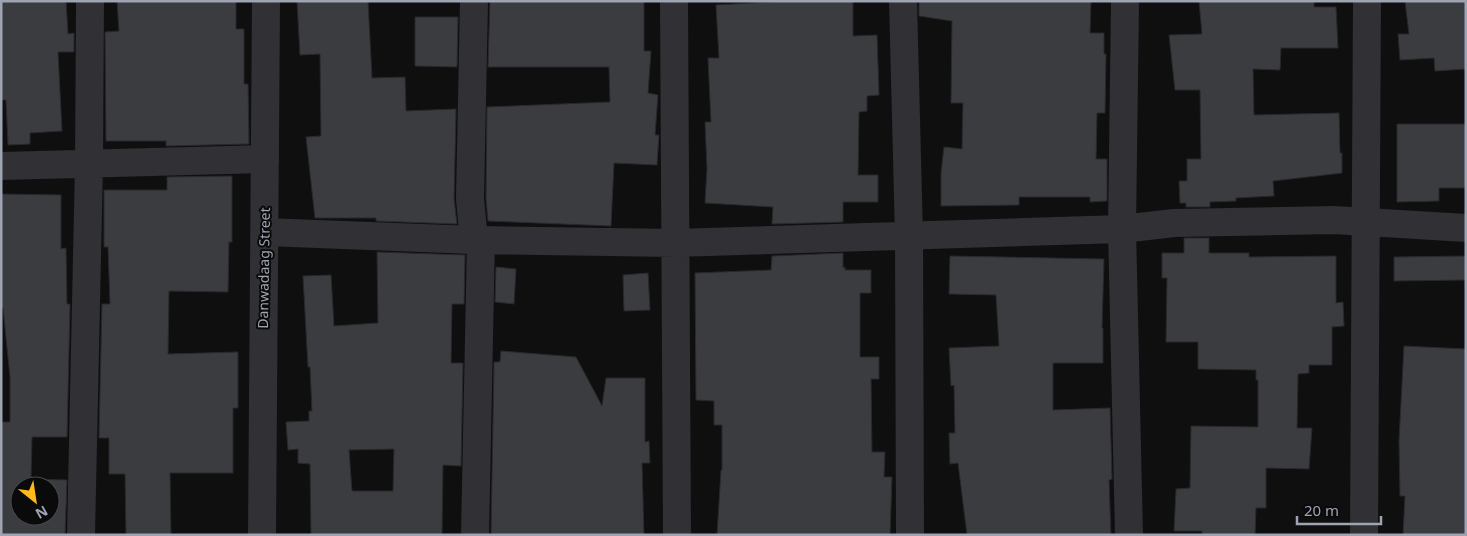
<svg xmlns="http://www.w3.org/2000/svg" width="1467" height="536" font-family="'Noto Sans',sans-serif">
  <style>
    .building { fill: #3b3c40; stroke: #29292c; fill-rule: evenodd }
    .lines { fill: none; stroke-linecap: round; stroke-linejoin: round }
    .minor { stroke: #303035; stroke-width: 28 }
    .tertiary { stroke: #303035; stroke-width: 28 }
    .labels { text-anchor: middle; stroke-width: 4; stroke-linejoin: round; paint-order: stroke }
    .street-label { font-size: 14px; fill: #9fa4b2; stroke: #0a0a0b }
  </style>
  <rect width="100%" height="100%" fill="#0f0f10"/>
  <path class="building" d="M 1,1 L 66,1 L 68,34 L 74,33 L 74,52 L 64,52 L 64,51 L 64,52 L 58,52 L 62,131 L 30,133 L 30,144 L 8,145 L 6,100 L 1,100 Z
    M 117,1 L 236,1 L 236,29 L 244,29 L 244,84 L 248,84 L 249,144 L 166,146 L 166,141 L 106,141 L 105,32 L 119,31 Z
    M 297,1 L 368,1 L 372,78 L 405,77 L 406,111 L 456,109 L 454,199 L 457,224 L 376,221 L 376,218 L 315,218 L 306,137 L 321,136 L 320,54 L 300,55 Z
    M 490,1 L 644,1 L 644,51 L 651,51 L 648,93 L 658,95 L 655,135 L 659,135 L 657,165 L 614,163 L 611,226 L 488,221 L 486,198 L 487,107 L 610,102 L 609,67 L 488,67 Z
    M 785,1 L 853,1 L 853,36 L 877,35 L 879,95 L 867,96 L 867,111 L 859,112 L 858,175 L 878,175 L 878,202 L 843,202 L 843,222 L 772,224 L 773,207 L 705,203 L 707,169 L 705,122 L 711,122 L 708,58 L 719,58 L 716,5 Z
    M 919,1 L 1091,1 L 1090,33 L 1104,33 L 1104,54 L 1106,54 L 1105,113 L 1097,113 L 1096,159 L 1107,159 L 1107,201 L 1090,202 L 1090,197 L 1019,197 L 1019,205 L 941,206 L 941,173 L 944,147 L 962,149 L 963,103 L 951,103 L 952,21 L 919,16 Z
    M 1199,1 L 1314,1 L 1314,7 L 1336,7 L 1338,48 L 1281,48 L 1280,70 L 1253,69 L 1254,115 L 1339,113 L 1340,153 L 1342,153 L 1342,173 L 1273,181 L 1274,196 L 1236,198 L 1236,201 L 1210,202 L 1210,207 L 1186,207 L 1186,203 L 1180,203 L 1179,181 L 1187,181 L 1187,159 L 1201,159 L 1200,90 L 1175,90 L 1169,35 L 1202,34 Z
    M 1405,1 L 1466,1 L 1466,69 L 1435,71 L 1434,58 L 1400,60 L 1398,34 L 1409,34 Z
    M 415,17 L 458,17 L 457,67 L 415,66 Z
    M 1397,124 L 1466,124 L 1466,188 L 1439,188 L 1439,201 L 1397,202 Z
    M 232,176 L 232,242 L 229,242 L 228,292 L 169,291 L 168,354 L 238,352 L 238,408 L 233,408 L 233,473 L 170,473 L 171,535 L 126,535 L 125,474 L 109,474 L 109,438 L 99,438 L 102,304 L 110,304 L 108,247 L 104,247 L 104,190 L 167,190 L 167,177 Z
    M 1,194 L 61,195 L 61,249 L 66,248 L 67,304 L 70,304 L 67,437 L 32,437 L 31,479 L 67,480 L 65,535 L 1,535 L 1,422 L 10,422 L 10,377 L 3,308 L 1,308 ZM 20,486 L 50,486 L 50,516 L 20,516 Z
    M 1184,238 L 1209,238 L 1209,253 L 1249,253 L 1249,257 L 1336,256 L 1336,303 L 1343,302 L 1344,326 L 1332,327 L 1332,365 L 1309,365 L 1309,373 L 1298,374 L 1297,428 L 1312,428 L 1309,469 L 1266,468 L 1266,508 L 1256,508 L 1255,535 L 1202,535 L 1202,531 L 1174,531 L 1176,489 L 1190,488 L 1191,426 L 1258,427 L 1258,380 L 1256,380 L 1256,370 L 1198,369 L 1198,342 L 1166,342 L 1167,278 L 1162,278 L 1162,253 L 1184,253 Z
    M 377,252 L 465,255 L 464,304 L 452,304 L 451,363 L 463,363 L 461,466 L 443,465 L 442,535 L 311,535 L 310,464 L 298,463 L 298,449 L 288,450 L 286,422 L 309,421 L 309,411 L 312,411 L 310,367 L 308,367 L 303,276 L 331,275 L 334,326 L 378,323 ZM 394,449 L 393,491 L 352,491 L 349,450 Z
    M 843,253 L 843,268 L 845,267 L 845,270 L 871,270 L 871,293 L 860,293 L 860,357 L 879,357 L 879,379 L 871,379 L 872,452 L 885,452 L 884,477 L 892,477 L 890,535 L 717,535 L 721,470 L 722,470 L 722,425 L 714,425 L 714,401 L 696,400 L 695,273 L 771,270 L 772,256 Z
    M 950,256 L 1104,259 L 1102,328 L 1103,328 L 1103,363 L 1053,363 L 1053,410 L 1110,408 L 1112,479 L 1109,480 L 1111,535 L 967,535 L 958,463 L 950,464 L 949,433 L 955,433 L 954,385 L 951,386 L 949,348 L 999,346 L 996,295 L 949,294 Z
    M 1466,256 L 1466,280 L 1394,281 L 1394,257 Z
    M 496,267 L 516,269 L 514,304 L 495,302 Z
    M 648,273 L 650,310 L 624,311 L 623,275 Z
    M 1404,346 L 1466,349 L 1466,535 L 1403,535 L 1405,496 L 1400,496 L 1399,441 Z
    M 501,351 L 576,357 L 602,406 L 606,378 L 645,378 L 645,442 L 649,441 L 650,463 L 642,463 L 644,535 L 491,535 L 494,362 L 500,362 Z"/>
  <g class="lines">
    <path class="minor" d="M 474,1 L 470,199 L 474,240
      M 674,1 L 677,535
      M 903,1 L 909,236 L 910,535
      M 1125,1 L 1122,229 L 1129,535
      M 1,166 L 265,159
      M 265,232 L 474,240 L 675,243 L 1122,229 L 1174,223 L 1334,220 L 1466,228
      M 81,535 L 89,164 L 90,1
      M 475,535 L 481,240
      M 1364,535 L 1367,1"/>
    <path class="tertiary" d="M 262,535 L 266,1"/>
  </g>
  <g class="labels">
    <g class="street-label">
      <text transform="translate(264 268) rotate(-89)" y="5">Danwadaag Street</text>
    </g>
  </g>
  <rect width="1467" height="536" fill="none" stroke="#9fa4b2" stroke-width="5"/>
  <g transform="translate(35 501) rotate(150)"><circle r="24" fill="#0a0a0b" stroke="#46484e"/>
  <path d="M0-4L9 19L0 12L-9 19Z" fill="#fcbb1b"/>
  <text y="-8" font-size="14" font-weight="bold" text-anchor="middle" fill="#9fa4b2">N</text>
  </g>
  <path d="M1297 516v8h84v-8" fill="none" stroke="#9fa4b2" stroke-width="2.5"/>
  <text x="1304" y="516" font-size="15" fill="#9fa4b2" stroke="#0a0a0b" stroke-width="4" paint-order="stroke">20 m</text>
</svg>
